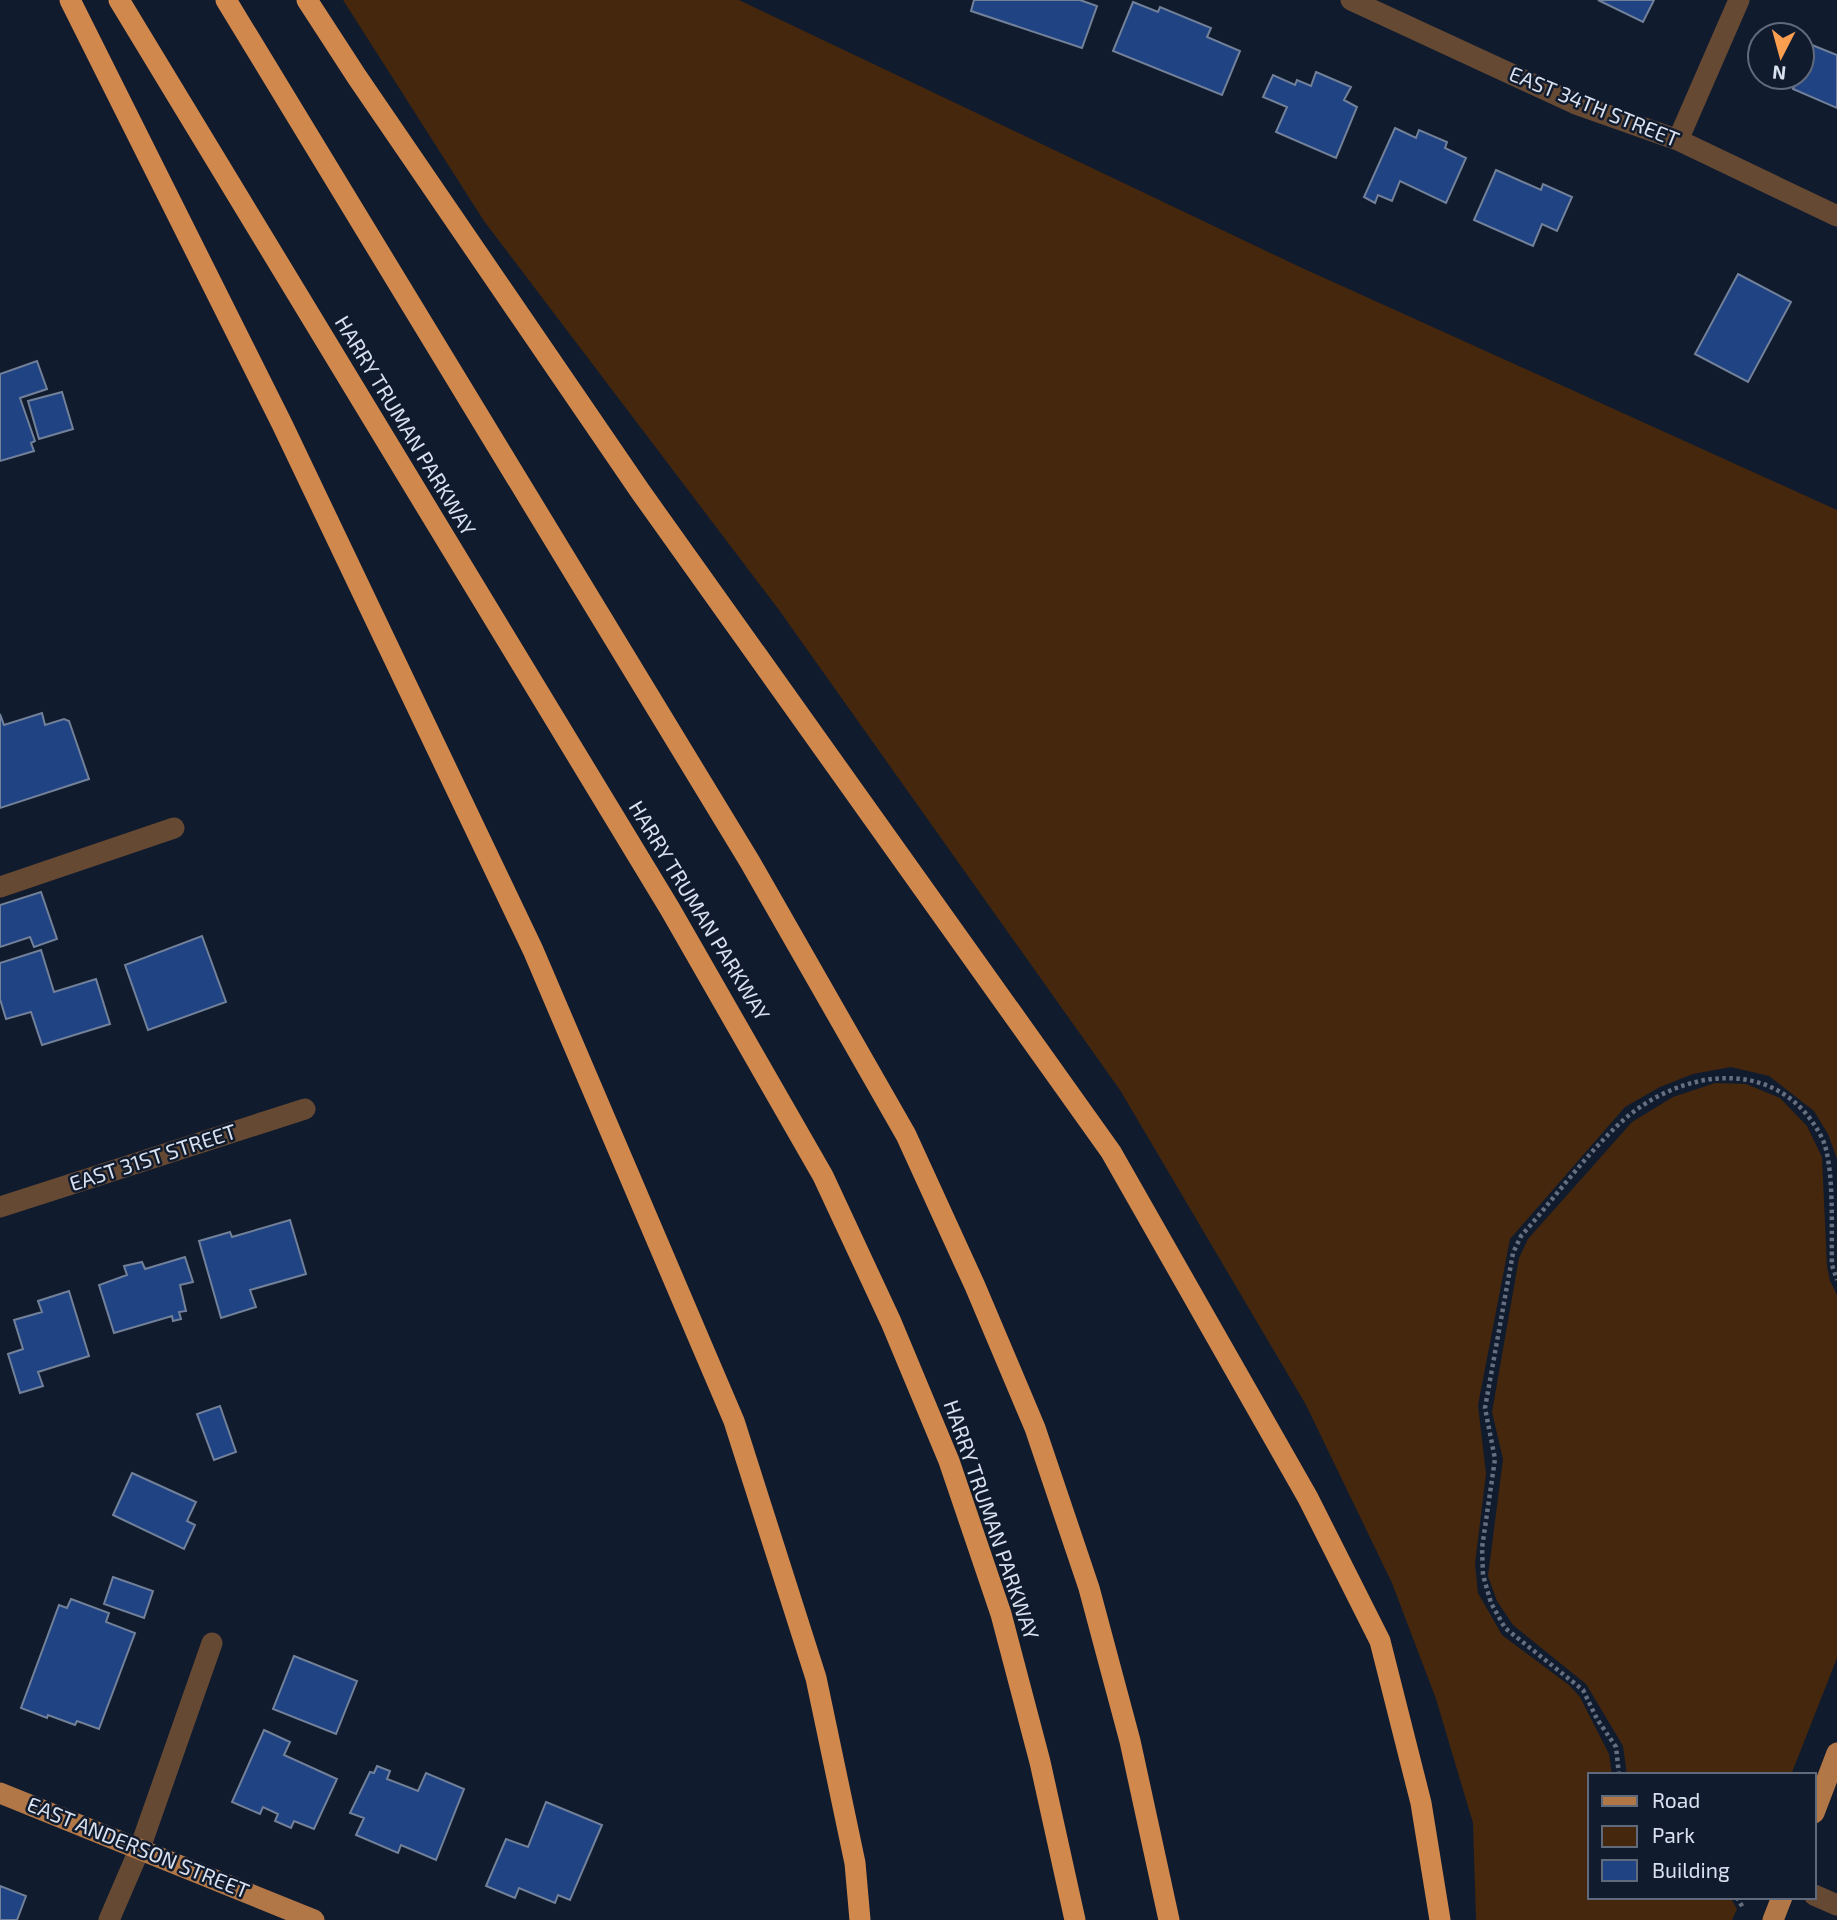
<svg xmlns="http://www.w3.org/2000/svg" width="1837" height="1920" font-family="'Exo 2',sans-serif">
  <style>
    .green { fill: #44270d }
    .building { fill: #1f4383; stroke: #728199; stroke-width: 2 }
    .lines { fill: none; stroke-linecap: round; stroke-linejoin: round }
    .path { stroke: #666f80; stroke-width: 4.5; stroke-dasharray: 3.5 3.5; stroke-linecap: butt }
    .minor { stroke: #664933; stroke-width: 21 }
    .major { stroke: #b27746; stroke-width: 21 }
    .highway { stroke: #d0884d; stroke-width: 21 }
    .labels { text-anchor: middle; stroke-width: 5; stroke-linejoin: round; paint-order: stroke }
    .street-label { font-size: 21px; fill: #d9e1ef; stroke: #101b2e }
  </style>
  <rect width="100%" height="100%" fill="#101b2e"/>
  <path class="green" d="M 343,0 L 739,0 L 1300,267 L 1837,510 L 1837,1159 L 1828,1134 L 1814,1111 L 1769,1076 L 1731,1067 L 1693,1074 L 1660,1087 L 1625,1107 L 1510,1239 L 1478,1405 L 1486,1474 L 1475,1564 L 1478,1593 L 1502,1635 L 1569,1685 L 1580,1697 L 1609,1754 L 1612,1775 L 1590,1775 L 1590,1897 L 1730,1897 L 1737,1909 L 1732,1920 L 1476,1920 L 1473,1823 L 1436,1699 L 1392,1583 L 1306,1405 L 1120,1090 L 779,610 L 484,221 Z
    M 1715,1083 L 1746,1084 L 1780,1098 L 1807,1126 L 1822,1157 L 1827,1266 L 1830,1281 L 1837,1295 L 1837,1658 L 1791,1775 L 1627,1775 L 1623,1746 L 1586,1684 L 1513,1625 L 1497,1601 L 1488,1576 L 1503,1459 L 1492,1412 L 1519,1258 L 1528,1239 L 1632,1122 L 1673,1097 Z"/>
  <path class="building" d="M 974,0 L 1080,0 L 1097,6 L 1082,48 L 971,11 Z
    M 1598,0 L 1654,0 L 1643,22 Z
    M 1133,2 L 1158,12 L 1160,7 L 1211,28 L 1207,37 L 1240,51 L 1222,95 L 1113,51 Z
    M 1812,45 L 1837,55 L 1837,108 L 1793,89 L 1798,77 L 1802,77 L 1802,68 Z
    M 1316,72 L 1351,87 L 1344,100 L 1357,107 L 1336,158 L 1276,132 L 1287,107 L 1263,97 L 1273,75 L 1295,85 L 1297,80 L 1311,86 Z
    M 1395,128 L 1416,138 L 1419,130 L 1447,142 L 1445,148 L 1466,158 L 1446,203 L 1400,181 L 1392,201 L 1378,195 L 1375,203 L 1364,197 Z
    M 1496,170 L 1541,190 L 1543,184 L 1572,197 L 1557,231 L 1542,224 L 1533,246 L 1474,220 Z
    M 1738,274 L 1791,302 L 1748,382 L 1695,354 Z
    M 37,361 L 47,389 L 20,398 L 35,441 L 31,443 L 34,451 L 0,461 L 0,374 Z
    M 62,392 L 73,429 L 39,439 L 28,401 Z
    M 42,713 L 45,725 L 64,719 L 69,721 L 89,779 L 0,808 L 0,714 L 4,725 Z
    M 41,892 L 57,939 L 34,947 L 30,937 L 0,947 L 0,905 Z
    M 202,936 L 226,1002 L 148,1030 L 125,965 Z
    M 41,950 L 54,992 L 96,979 L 110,1024 L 42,1045 L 31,1012 L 6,1019 L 0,999 L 0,963 Z
    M 290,1220 L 306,1274 L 250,1290 L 256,1307 L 221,1318 L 199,1241 L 230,1232 L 232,1237 Z
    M 185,1257 L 193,1282 L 180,1285 L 186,1311 L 179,1312 L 181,1319 L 173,1321 L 172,1316 L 114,1333 L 99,1285 L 127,1275 L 124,1266 L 142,1262 L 145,1269 Z
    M 69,1291 L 89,1356 L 38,1372 L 43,1386 L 20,1393 L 8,1354 L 23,1349 L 14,1320 L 42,1312 L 38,1301 Z
    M 220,1406 L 236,1452 L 214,1460 L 197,1414 Z
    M 132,1473 L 196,1502 L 187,1521 L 195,1525 L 184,1549 L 113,1515 Z
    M 113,1577 L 153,1591 L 144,1618 L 104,1604 Z
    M 71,1599 L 109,1613 L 106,1622 L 135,1633 L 99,1729 L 77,1721 L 75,1725 L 48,1715 L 47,1718 L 21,1708 L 59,1605 L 67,1608 Z
    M 294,1656 L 357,1681 L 336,1734 L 273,1709 Z
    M 264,1730 L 290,1742 L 284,1755 L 337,1779 L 314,1829 L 294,1821 L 291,1828 L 275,1821 L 278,1814 L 263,1807 L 260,1814 L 232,1802 Z
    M 377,1766 L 390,1771 L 387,1779 L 418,1791 L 426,1773 L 464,1789 L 436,1860 L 401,1845 L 398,1853 L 356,1835 L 364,1818 L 350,1813 L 370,1772 L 374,1773 Z
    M 546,1802 L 602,1825 L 570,1900 L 558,1895 L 555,1903 L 519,1888 L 515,1898 L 486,1886 L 506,1839 L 528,1847 Z
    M 0,1886 L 26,1896 L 17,1920 L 0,1920 Z"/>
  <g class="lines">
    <path class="path" d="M 1619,1775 L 1616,1747 L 1597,1719 L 1583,1690 L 1505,1628 L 1491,1603 L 1483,1575 L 1482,1548 L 1495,1459 L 1485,1408 L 1513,1253 L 1521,1236 C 1553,1200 1583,1158 1619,1124 C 1679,1068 1779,1053 1822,1138 C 1835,1165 1831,1233 1832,1265 L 1837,1280
      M 1737,1897 L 1743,1908"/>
    <path class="minor" d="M 1351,0 L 1576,104 L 1678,140 L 1837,216
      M 1678,140 L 1739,0
      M 0,887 L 174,828
      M 0,1207 L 305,1109
      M 1814,1895 L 1837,1905
      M 109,1920 L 140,1848 L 212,1643"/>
    <path class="major" d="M 0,1793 L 314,1920
      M 1814,1813 L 1837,1753
      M 1773,1920 L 1782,1897"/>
    <path class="highway" d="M 70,0 L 282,424 L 533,950 L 734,1421 L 816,1678 L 855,1863 L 860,1920
      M 119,0 L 670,909 L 823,1176 L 891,1322 L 949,1461 L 1001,1614 L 1040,1762 L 1075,1920
      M 226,0 L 750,862 L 906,1135 L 975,1286 L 1035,1428 L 1089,1588 L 1130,1741 L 1169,1920
      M 307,0 L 357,77 L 640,491 L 1111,1152 L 1308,1498 L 1380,1641 L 1421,1803 L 1440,1920"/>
  </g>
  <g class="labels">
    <g class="street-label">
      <text transform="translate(1594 107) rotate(22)" y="7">EAST 34TH STREET</text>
      <text transform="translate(405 426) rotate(59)" y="7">HARRY TRUMAN PARKWAY</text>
      <text transform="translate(699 911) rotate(59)" y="7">HARRY TRUMAN PARKWAY</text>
      <text transform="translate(153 1158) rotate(-18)" y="7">EAST 31ST STREET</text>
      <text transform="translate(991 1520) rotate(71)" y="7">HARRY TRUMAN PARKWAY</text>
      <text transform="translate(138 1848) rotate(22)" y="7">EAST ANDERSON STREET</text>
    </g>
  </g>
  <rect x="1588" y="1773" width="228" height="126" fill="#101b2e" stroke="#606a7b" stroke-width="2"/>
  <rect x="1602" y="1796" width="35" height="10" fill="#b27746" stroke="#606a7b" stroke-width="2"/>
  <text x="1652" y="1808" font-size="21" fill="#d9e1ef">Road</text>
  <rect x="1602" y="1826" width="35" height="21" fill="#44270d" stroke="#606a7b" stroke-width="2"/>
  <text x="1652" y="1843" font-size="21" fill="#d9e1ef">Park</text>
  <rect x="1602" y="1860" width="35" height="21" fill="#1f4383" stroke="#606a7b" stroke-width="2"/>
  <text x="1652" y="1878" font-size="21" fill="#d9e1ef">Building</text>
  <g transform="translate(1781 56) rotate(186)"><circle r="33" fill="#101b2e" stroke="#606a7b" stroke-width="2"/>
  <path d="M0-5L12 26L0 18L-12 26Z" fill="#fb9e50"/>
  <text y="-10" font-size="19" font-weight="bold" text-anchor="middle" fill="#d9e1ef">N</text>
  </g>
</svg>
